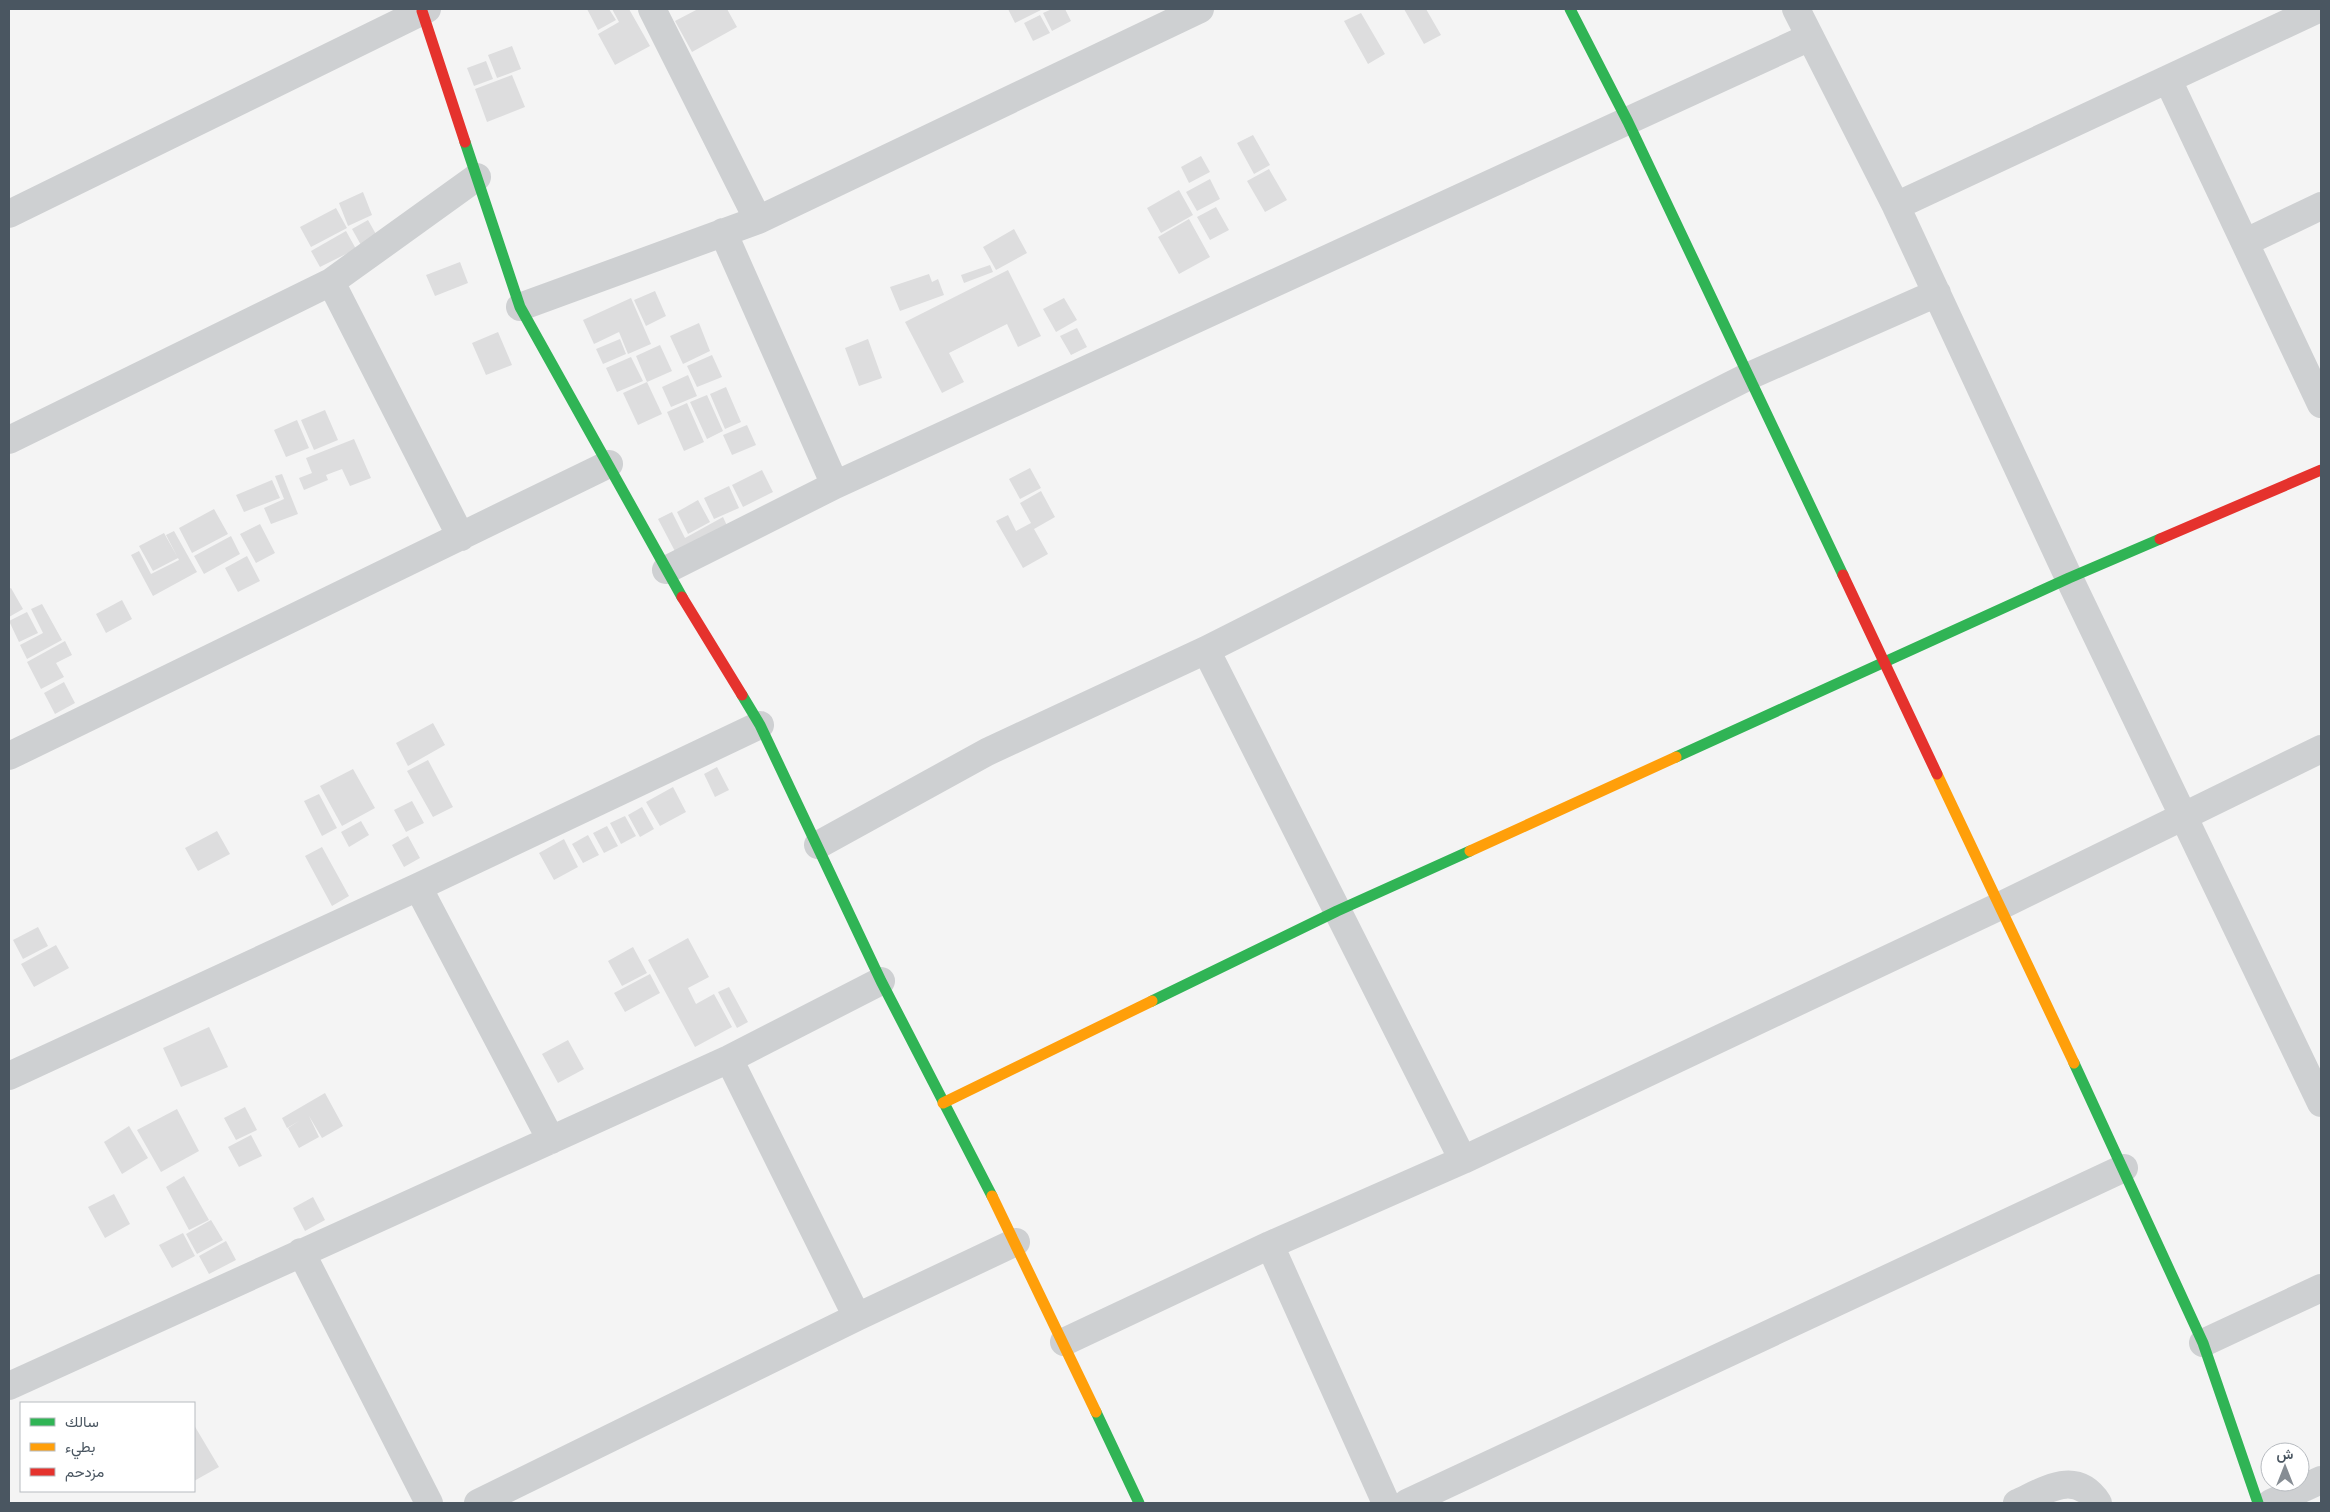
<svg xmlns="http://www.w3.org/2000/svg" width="2330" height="1512" font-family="'Golos Text',Vazirmatn,sans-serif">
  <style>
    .building { fill: #ddddde }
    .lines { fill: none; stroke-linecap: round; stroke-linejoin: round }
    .street { stroke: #ced0d2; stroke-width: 28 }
    .fast { stroke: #30b455; stroke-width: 11 }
    .slow { stroke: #ff9f0a; stroke-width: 11 }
    .jam { stroke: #e5322d; stroke-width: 11 }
  </style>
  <rect width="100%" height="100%" fill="#f4f4f4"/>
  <path class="building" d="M 587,9 L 609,9 L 616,20 L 598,30 Z
    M 612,9 L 629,9 L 650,46 L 615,65 L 598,34 L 619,22 Z
    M 698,9 L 727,9 L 737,27 L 692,52 L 675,21 Z
    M 1008,9 L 1043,9 L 1015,23 Z
    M 1052,9 L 1065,9 L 1071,21 L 1052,31 L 1043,13 Z
    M 1404,9 L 1426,9 L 1441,35 L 1424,44 Z
    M 1361,13 L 1385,54 L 1368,64 L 1344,21 Z
    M 1040,15 L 1050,33 L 1033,41 L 1024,23 Z
    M 512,46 L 521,69 L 497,78 L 488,55 Z
    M 486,61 L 493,79 L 474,86 L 467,68 Z
    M 512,75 L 525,107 L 487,122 L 475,89 Z
    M 1253,135 L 1270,165 L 1254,174 L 1237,143 Z
    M 1201,156 L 1210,172 L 1189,183 L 1181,167 Z
    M 1269,169 L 1287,200 L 1265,212 L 1247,181 Z
    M 1210,179 L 1220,199 L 1197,211 L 1186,192 Z
    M 1179,190 L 1193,215 L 1161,233 L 1147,208 Z
    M 363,192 L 372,215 L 348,226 L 339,203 Z
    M 1216,207 L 1229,230 L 1210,240 L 1197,217 Z
    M 336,208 L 347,228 L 311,247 L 300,227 Z
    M 1189,219 L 1210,257 L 1179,274 L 1158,237 Z
    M 368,220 L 377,236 L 361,245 L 352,229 Z
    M 1014,229 L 1027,253 L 996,270 L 983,247 Z
    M 346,231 L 356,249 L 320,267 L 311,251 Z
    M 460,262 L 468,283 L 435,296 L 426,275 Z
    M 990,265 L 993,272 L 964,283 L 961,275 Z
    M 1008,270 L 1041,336 L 1018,347 L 1007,324 L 949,353 L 964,382 L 942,393 L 905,322 Z
    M 929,274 L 932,282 L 938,279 L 944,295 L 900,311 L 890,287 Z
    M 655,291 L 666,316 L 646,326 L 634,300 Z
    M 631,298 L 651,344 L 628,354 L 619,332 L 594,344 L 583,320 Z
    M 1064,298 L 1077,320 L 1056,332 L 1043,309 Z
    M 699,323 L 710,351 L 683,364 L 670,336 Z
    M 1077,328 L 1087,347 L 1071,355 L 1060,336 Z
    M 498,332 L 512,365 L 486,375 L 472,343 Z
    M 620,339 L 626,354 L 603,364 L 596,349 Z
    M 868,339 L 882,378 L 859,386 L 845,348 Z
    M 660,345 L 672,371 L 647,382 L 636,356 Z
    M 712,355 L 722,377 L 697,387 L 687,366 Z
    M 631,357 L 643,381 L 617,392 L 606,368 Z
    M 688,375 L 697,396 L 671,407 L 662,387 Z
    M 647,382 L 662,414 L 638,425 L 623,393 Z
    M 726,387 L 741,422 L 725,429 L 710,394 Z
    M 707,395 L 723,431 L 707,439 L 690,402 Z
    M 687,403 L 704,442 L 684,451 L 667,412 Z
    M 325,410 L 338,440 L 314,450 L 301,420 Z
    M 297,420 L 309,448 L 286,457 L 274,430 Z
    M 747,425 L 756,445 L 732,455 L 723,435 Z
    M 354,439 L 371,478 L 350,486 L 342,469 L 326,475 L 328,480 L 304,490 L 299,478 L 312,473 L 306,458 Z
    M 1030,468 L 1041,488 L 1020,499 L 1009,479 Z
    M 762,470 L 773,492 L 743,507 L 732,485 Z
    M 282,474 L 298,514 L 271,524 L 264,508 L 284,499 L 275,476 Z
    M 272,480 L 280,498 L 244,512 L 236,495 Z
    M 729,486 L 739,508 L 714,519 L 704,498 Z
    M 1041,491 L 1055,517 L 1034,529 L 1048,554 L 1023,568 L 996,521 L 1008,515 L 1016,531 L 1031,523 L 1020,503 Z
    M 698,500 L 710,522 L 688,534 L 677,512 Z
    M 214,509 L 228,534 L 192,553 L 179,528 Z
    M 672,512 L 685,538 L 723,517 L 729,530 L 678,557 L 658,519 Z
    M 260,524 L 275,553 L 256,563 L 240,534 Z
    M 174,531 L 197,572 L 153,596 L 131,555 L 139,551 L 151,574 L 179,560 L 166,535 Z
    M 164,533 L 178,558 L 153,571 L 139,546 Z
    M 231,536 L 240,554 L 204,574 L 194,556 Z
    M 247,556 L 260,581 L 238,592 L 225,568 Z
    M 11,588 L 23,609 L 9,617 L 9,589 Z
    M 122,600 L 132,619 L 106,633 L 96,614 Z
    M 42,604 L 62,640 L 27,659 L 20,645 L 43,633 L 31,609 Z
    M 27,612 L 38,633 L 19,642 L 9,621 Z
    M 65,641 L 72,655 L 56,663 L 64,677 L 41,689 L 27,662 Z
    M 64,682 L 75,703 L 55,714 L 44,693 Z
    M 433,723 L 445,745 L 408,766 L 396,743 Z
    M 428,760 L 453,807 L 433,817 L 407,771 Z
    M 717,767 L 729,790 L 715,797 L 704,774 Z
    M 353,769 L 375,808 L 342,826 L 320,786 Z
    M 673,787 L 686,812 L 660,826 L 646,802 Z
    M 319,794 L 337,828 L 322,836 L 304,801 Z
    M 412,801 L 424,823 L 406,832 L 394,810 Z
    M 642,807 L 654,829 L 640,837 L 628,815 Z
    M 625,816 L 636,836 L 621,844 L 610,823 Z
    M 361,821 L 369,835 L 349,847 L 341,832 Z
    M 607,826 L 618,846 L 604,853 L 593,833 Z
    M 217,831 L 230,854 L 198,871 L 185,848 Z
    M 588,835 L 599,855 L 583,863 L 572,844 Z
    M 408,836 L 420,858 L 404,867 L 392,845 Z
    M 564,839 L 578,867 L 554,880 L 539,853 Z
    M 322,847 L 349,896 L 332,906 L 305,856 Z
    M 38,927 L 48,946 L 23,959 L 13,940 Z
    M 688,938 L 709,977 L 688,988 L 696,1004 L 714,994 L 732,1027 L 695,1047 L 648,960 Z
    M 56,945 L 69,968 L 34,987 L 21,964 Z
    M 633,947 L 647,973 L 622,986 L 608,961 Z
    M 650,974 L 660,993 L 625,1012 L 614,993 Z
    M 729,987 L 748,1022 L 737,1028 L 718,992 Z
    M 209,1027 L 228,1067 L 181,1087 L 163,1048 Z
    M 568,1040 L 584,1069 L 558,1083 L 542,1054 Z
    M 325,1093 L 343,1126 L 322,1138 L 309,1116 L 319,1137 L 299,1148 L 288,1128 L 299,1121 L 287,1128 L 282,1118 Z
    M 245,1107 L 257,1130 L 236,1140 L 224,1118 Z
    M 177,1109 L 199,1151 L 161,1172 L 137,1130 Z
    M 129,1126 L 148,1158 L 122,1174 L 104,1142 Z
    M 251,1135 L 262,1156 L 239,1167 L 228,1147 Z
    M 184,1176 L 209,1220 L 189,1230 L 166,1187 Z
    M 114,1194 L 130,1224 L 105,1238 L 88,1207 Z
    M 313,1197 L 325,1220 L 305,1231 L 293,1208 Z
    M 211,1220 L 223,1240 L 197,1254 L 186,1234 Z
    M 183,1233 L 195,1256 L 172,1268 L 159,1245 Z
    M 226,1241 L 236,1260 L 209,1274 L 199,1256 Z
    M 194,1425 L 219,1467 L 194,1481 Z"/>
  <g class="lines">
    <path class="street" d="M 652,9 L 758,220
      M 1796,9 L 1896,206 L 2069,578 L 2321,1103
      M 2168,80 L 2321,404
      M 1896,206 L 2318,9
      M 9,214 L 427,9
      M 723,232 L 835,485
      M 2246,242 L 2321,206
      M 331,282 L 461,537
      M 520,307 L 758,220 L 1200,9
      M 9,440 L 331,282 L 477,177
      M 666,570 L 835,485 L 1810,37
      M 1206,650 L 1463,1160
      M 9,756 L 609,464
      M 818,845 L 987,752 L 1206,650 L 1749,376 L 1937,293
      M 418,887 L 551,1140
      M 729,1059 L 857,1317
      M 9,1076 L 418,887 L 760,725
      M 1270,1245 L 1386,1503
      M 301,1252 L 429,1503
      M 1064,1342 L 1270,1245 L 1463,1160 L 2000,906 L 2321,749
      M 2203,1343 L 2321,1288
      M 9,1386 L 729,1059 L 881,981
      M 478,1503 L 857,1317 L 1016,1242
      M 1407,1503 L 2124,1168
      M 2017,1503 C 2046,1490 2076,1469 2098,1503
      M 2271,1503 L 2321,1480"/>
    <path class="fast" d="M 1570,9 L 1628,122 L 1843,575
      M 465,142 L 520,307 L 682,597
      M 742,695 L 760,725 L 881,981 L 992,1196
      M 1676,757 L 2069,578 L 2160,539
      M 1152,1001 L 1337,911 L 1470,851
      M 2074,1063 L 2203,1343 L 2258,1503
      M 1096,1412 L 1139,1503"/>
    <path class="slow" d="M 1937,774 L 2074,1063
      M 1470,851 L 1676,757
      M 943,1103 L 1152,1001
      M 992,1196 L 1096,1412"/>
    <path class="jam" d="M 422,11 L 465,142
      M 2160,539 L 2321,470
      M 1843,575 L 1937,774
      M 682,597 L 742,695"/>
  </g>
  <rect width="2330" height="1512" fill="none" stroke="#4a5661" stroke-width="20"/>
  <rect x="20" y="1402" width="175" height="90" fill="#ffffff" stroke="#b7bbc0"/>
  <rect x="30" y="1418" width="25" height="8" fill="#30b455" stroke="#b7bbc0"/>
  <text x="65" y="1427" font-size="15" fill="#4a5661">سالك</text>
  <rect x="30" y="1443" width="25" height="8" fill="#ff9f0a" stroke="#b7bbc0"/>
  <text x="65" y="1452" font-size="15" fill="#4a5661">بطيء</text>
  <rect x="30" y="1468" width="25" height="8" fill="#e5322d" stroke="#b7bbc0"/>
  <text x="65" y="1477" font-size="15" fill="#4a5661">مزدحم</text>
  <g transform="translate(2285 1467)"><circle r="24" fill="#ffffff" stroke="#b7bbc0"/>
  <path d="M0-4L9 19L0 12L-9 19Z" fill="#868d94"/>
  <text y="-8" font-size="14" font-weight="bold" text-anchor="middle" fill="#4a5661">ش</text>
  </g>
</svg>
